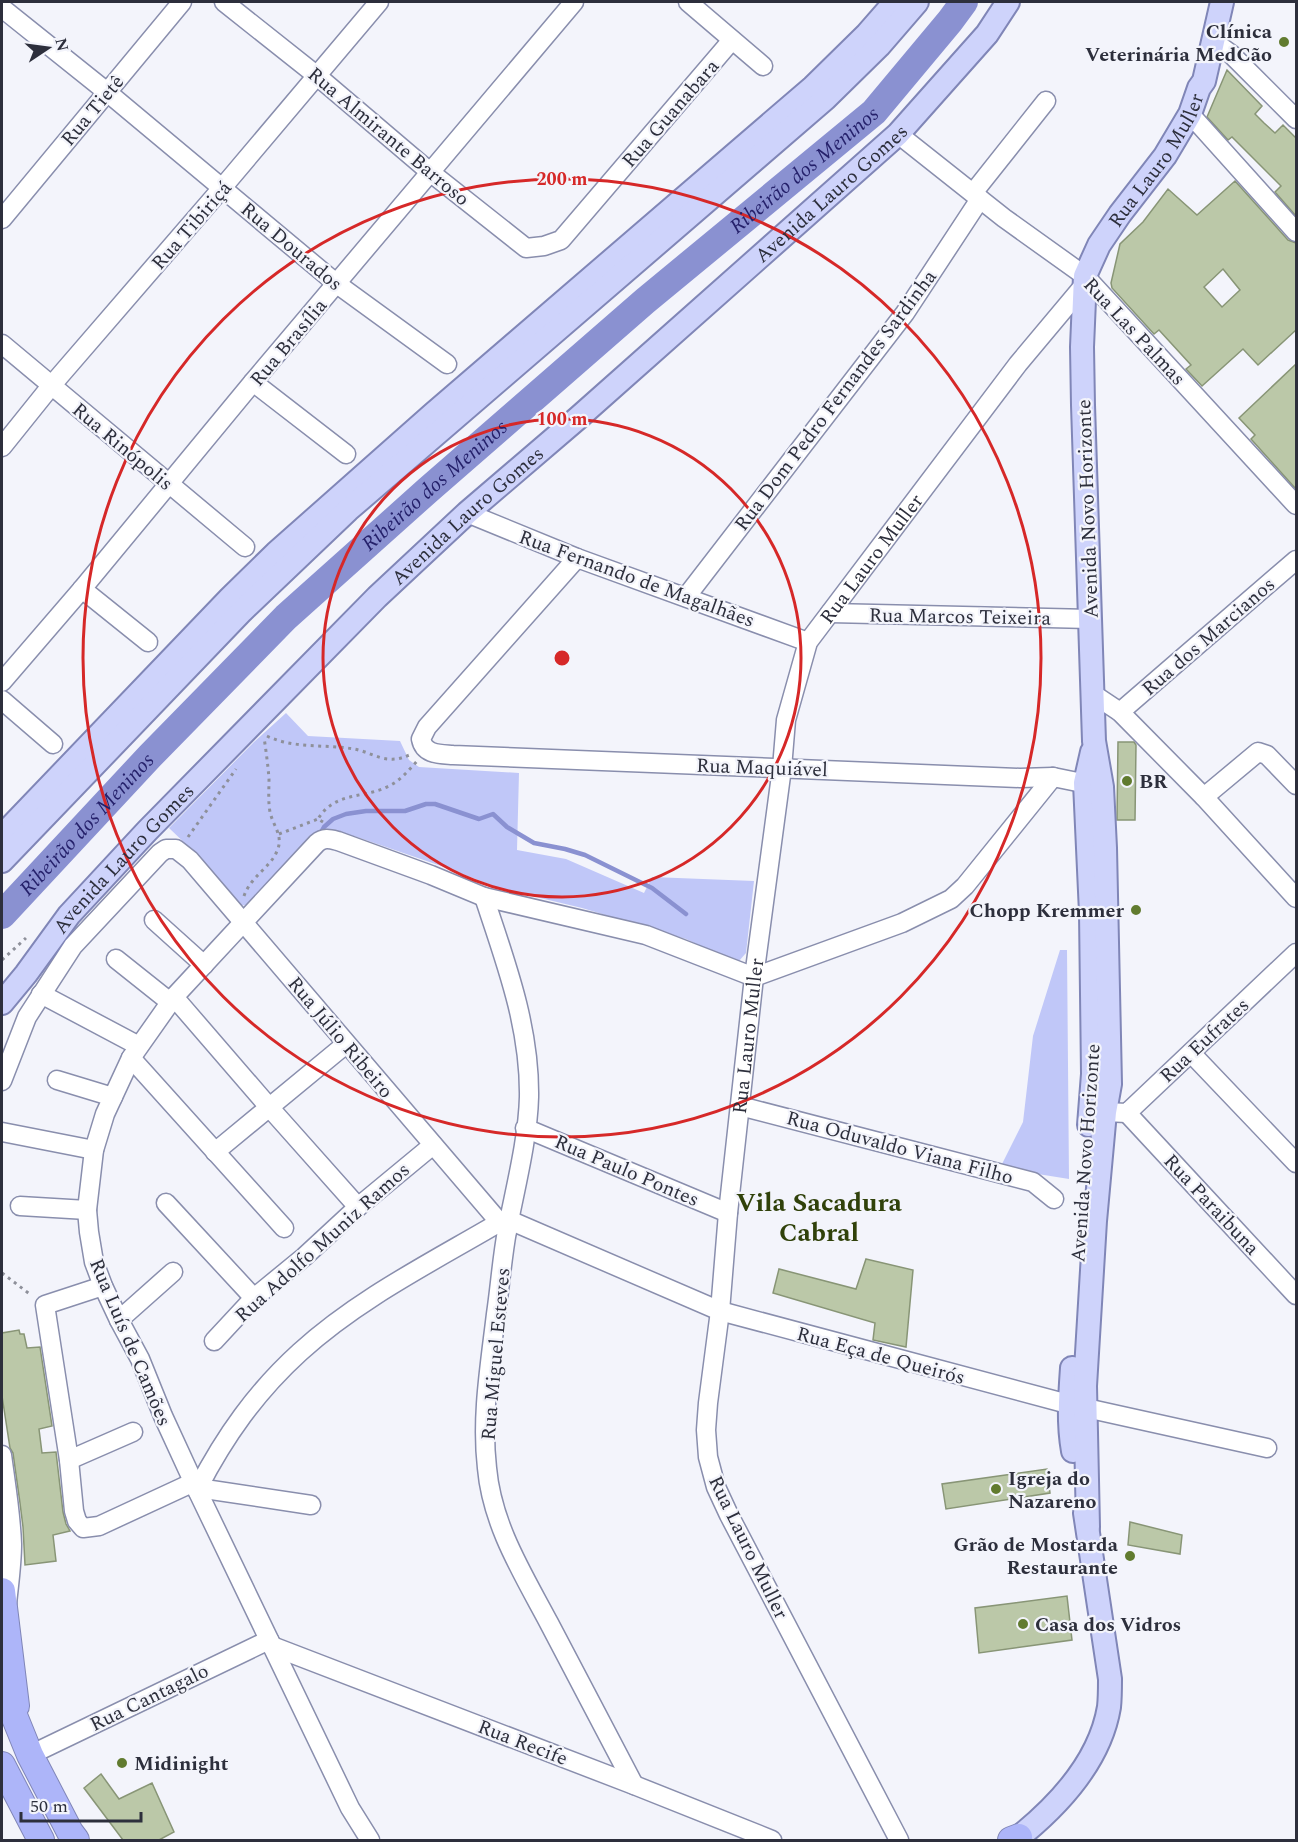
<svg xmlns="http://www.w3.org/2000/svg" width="1298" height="1842" font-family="Spectral,serif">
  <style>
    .green { fill: #c0c7f8 }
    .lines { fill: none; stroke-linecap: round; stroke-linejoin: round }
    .stream { stroke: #8a91d1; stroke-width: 4.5 }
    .river { stroke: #8a91d1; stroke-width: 28 }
    .building { fill: #bbc8a8; stroke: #889576; stroke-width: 1.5; fill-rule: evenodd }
    .minor-casing { stroke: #898ead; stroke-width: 21 }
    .major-casing { stroke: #8086b7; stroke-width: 26 }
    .highway-casing { stroke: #8086b7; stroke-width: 28 }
    .path { stroke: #8e909a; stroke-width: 3; stroke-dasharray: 3 4.5; stroke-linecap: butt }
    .minor { stroke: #fff; stroke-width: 18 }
    .major { stroke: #ced3fb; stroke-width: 22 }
    .highway { stroke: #adb5f9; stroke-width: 26 }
    .ring { fill: none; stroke: #d62828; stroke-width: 3 }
    .poi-dot { fill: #617b2f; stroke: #f3f4fb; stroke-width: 2 }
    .labels { text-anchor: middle; stroke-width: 4.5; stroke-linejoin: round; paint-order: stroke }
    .poi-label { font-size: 20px; font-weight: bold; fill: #2d2f3c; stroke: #f3f4fb; text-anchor: start }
    .street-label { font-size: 20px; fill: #2d2f3c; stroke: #f3f4fb }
    .water-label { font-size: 21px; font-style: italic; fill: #25216b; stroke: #f3f4fb }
    .district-label { font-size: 26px; font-weight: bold; fill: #30410a; stroke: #f3f4fb }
    .centre { fill: #d62828; stroke: #f3f4fb; stroke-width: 3 }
    .ring-label { font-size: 18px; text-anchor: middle; font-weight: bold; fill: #d62828; stroke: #f3f4fb; stroke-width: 4.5; stroke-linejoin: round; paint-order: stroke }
  </style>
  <rect width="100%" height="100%" fill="#f3f4fb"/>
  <path class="green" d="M 286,713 L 308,736 L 400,741 L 409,760 L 419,767 L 519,773 L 517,850 L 566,859 L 644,893 L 652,877 L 754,881 L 746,953 L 739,961 L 731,960 L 686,939 L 582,908 L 499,888 L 444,867 L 357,837 L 338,832 L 314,835 L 247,906 L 237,904 L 192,850 L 169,828 L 254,742 Z
    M 1060,950 L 1067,950 L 1069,1179 L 1000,1168 L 1023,1122 L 1033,1036 Z"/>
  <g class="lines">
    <path class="stream" d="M 320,834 L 324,827 L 333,819 L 346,814 L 366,811 L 405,811 L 426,804 L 435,804 L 479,819 L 493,814 L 507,827 L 534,843 L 565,849 L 585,855 L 652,888 L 686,914"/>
    <path class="river" id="s1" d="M 2,915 L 150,756 L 286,617 L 428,490 L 645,301 L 874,112 L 950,21 L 964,2"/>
  </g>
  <path class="building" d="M 1227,70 L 1262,106 L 1255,114 L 1264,123 L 1275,133 L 1283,125 L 1296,138 L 1296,216 L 1275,192 L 1281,186 L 1232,137 L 1228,140 L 1207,117 Z
    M 1235,181 L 1288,240 L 1296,243 L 1296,330 L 1258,365 L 1243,349 L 1202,386 L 1186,369 L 1191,365 L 1159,330 L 1154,334 L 1112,288 L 1111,283 L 1120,244 L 1143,222 L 1168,189 L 1197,215 ZM 1223,269 L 1240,290 L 1222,307 L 1204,287 Z
    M 1296,364 L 1296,489 L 1251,439 L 1255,435 L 1239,418 Z
    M 1118,742 L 1134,742 L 1136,745 L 1135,820 L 1117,820 Z
    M 866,1259 L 913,1270 L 906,1347 L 873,1340 L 875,1323 L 773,1293 L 779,1269 L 856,1289 Z
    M 19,1330 L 20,1334 L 24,1334 L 27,1348 L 40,1347 L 52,1426 L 39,1429 L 42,1453 L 56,1452 L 63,1512 L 66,1524 L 70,1531 L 53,1535 L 56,1561 L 25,1565 L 23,1527 L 20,1503 L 13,1453 L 10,1448 L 2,1396 L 2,1333 Z
    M 1047,1469 L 1050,1493 L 946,1509 L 942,1484 Z
    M 1130,1522 L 1182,1535 L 1180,1554 L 1128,1545 Z
    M 1067,1596 L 1072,1640 L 979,1653 L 975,1608 Z
    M 101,1774 L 119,1799 L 152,1783 L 174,1832 L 159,1840 L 123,1840 L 84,1788 Z"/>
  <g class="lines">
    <defs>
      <g id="minor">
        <path d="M 224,2 L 316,75 L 430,172 L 526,248 L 544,246 L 561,240 L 732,40"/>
        <path d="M 688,2 L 763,66"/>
        <path d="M 2,8 L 107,92 L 337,284 L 447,364"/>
        <path d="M 1213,41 L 1231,54 L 1296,119"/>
        <path d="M 1190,114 L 1296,232"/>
        <path d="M 898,134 L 1004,218 L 1085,276 L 1296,505"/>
        <path d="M 973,193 L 1046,101"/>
        <path d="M 2,219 L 182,2"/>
        <path d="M 2,344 L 245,547"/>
        <path d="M 253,382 L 346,454"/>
        <path d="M 2,447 L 51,386 L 222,188 L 379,2"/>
        <path d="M 467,513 L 577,558 L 808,642"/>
        <path d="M 577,558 L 427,727 L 421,739 C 424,755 440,754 453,755 L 1020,778 L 1053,777 L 1097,786"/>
        <path d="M 82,589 L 148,642"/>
        <path d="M 686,597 L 905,313 L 980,199"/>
        <path d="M 830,613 L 1090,619"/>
        <path d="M 2,682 L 82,589 L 253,382 L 574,2"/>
        <path d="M 1093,694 L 1120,712 L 1204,797 L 1296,898"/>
        <path d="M 2,700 L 53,744"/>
        <path d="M 1120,712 L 1296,560"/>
        <path d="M 1204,797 L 1258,752 L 1267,755 L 1296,785"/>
        <path d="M 484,897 C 506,963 530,1027 529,1097 C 528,1139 515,1189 507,1231 C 502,1258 500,1287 496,1314 C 490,1365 481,1417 487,1468 C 492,1525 523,1574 549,1623 C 577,1677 606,1731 634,1785"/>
        <path d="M 154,920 L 204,965"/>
        <path d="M 116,959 L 170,1002"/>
        <path d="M 41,994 L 139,1046"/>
        <path d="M 174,997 L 269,1107 L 358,1207"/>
        <path d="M 1191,1053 L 1296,1163"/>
        <path d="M 131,1058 L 284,1228"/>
        <path d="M 57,1080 L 113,1097"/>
        <path d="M 2,1081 L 27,1017 L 73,946 L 160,853 L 166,849 L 176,849 L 190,860 L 507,1231"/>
        <path d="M 740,1106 L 1033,1182 L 1054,1199"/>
        <path d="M 1105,1112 L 1127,1113 L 1296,953"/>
        <path d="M 1127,1113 L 1296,1295"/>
        <path d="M 525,1128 L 728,1213"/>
        <path d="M 2,1132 L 94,1150"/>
        <path d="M 215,1152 L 346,1044"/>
        <path d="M 166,1203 L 254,1298"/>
        <path d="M 20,1206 L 87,1210"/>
        <path d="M 509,1220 L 720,1311 L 1068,1404 L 1267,1448"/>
        <path d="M 103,1286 L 45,1305 L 69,1460 L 74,1511 L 77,1521 L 83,1528 L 99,1526 L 194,1482"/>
        <path d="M 119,1320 L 173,1272"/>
        <path d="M 214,1341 L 254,1298 L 304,1257 L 358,1207 L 433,1145"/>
        <path d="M 2,1455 C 6,1485 11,1514 12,1544 C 12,1564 9,1584 7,1604"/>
        <path d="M 69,1460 L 133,1432"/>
        <path d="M 198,1488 L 311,1505"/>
        <path d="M 198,1492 L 198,1488 C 225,1436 256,1392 300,1352 C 358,1299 432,1262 500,1222"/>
        <path d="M 272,1646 L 634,1785 L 772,1840"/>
        <path d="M 30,1755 L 269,1640"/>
        <path d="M 370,1840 L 350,1808 L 198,1492 L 163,1416 L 140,1359 L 119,1320 L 103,1286 L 94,1262 L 89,1232 L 87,1210 L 94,1150 L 105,1114 L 131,1058 L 174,997 L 317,843 C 324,837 330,839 338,841 L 431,875 L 484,897 L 646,935 L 754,977 L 902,923 L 951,899 L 965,886 L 1053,777"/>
        <path id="s2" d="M 899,1840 L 729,1515 L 716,1487 L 708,1457 L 706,1430 L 708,1403 L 720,1311 L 728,1213 L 754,977 L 782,768 L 786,720 L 808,642 L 1018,364 L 1085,284"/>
      </g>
      <g id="major">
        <path d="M 2,836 L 230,598 L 276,553 L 433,414 L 813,87 L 867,34 L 895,2"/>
        <path d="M 2,861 L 242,611 L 348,510 L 825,99 L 879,46 L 917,2"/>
        <path id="s3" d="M 2,1003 L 26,974 L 69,915 L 147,831 L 377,597 L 467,513 L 578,418 L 898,134 L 987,34 L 1008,2"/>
        <path d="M 1089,1125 L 1093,1074 L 1091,913 L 1085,783 L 1092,752"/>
        <path d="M 1072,1368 C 1070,1396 1068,1423 1073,1451"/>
        <path id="s4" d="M 1088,1527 L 1085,1386 L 1095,1221 L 1105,1112 L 1110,1084 L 1105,848 L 1102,787 L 1094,741 L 1083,405 L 1082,347 L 1085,276 L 1099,245 L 1120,214 L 1165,156 L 1190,114 L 1199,88 L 1204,81 L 1222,2"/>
        <path d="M 1019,1837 C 1060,1804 1100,1761 1109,1707 C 1110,1698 1110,1688 1110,1679 L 1085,1513"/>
      </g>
      <path id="highway" d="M 2,1591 L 16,1706
        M 2,1686 L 30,1755 L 70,1832 L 76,1840
        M 2,1765 L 41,1840
        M 1011,1840 L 1019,1837"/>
    </defs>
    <use href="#minor" class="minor-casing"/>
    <use href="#major" class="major-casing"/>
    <use href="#highway" class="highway-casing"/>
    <path class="path" d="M 267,736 C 294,749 325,744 354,749 C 366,751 379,759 389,759 C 398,760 404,757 412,754
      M 323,822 L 318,819 C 335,791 364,799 389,786 C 401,780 409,770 418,760
      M 279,834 L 318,819
      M 188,837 L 236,769
      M 244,896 C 251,876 271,867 277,851 C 284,836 273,826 270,812 C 268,801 269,790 269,779 C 268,765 266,751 264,737
      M 2,960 L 26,938
      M 2,1273 L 31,1295"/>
    <use href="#minor" class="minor"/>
    <use href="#major" class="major"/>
    <use href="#highway" class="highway"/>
  </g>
  <g class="ring">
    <circle cx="562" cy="658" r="239"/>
    <circle cx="562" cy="658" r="479"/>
  </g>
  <g class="poi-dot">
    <circle cx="1284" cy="42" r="6"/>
    <circle cx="1127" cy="781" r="6"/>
    <circle cx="1136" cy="910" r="6"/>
    <circle cx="996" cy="1489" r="6"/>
    <circle cx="1130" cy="1556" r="6"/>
    <circle cx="1023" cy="1624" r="6"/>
    <circle cx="122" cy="1763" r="6"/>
  </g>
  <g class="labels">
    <g class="poi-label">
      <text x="1272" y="38" text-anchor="end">Clínica<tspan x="1272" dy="23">Veterinária MedCão</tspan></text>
      <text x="1139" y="788">BR</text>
      <text x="1124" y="917" text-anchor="end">Chopp Kremmer</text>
      <text x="1008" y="1485">Igreja do<tspan x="1008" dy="23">Nazareno</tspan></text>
      <text x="1118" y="1551" text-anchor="end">Grão de Mostarda<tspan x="1118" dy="23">Restaurante</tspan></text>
      <text x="1035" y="1631">Casa dos Vidros</text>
      <text x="134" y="1770">Midinight</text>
    </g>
    <g class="street-label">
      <text transform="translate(92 110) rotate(-50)" y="7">Rua Tietê</text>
      <text transform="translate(670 113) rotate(-49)" y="7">Rua Guanabara</text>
      <text transform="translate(389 136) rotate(40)" y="7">Rua Almirante Barroso</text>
      <text dy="7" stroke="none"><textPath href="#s4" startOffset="1390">Rua Lauro Muller</textPath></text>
      <text dy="7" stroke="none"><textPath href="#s3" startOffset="1161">Avenida Lauro Gomes</textPath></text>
      <text transform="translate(191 225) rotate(-49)" y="7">Rua Tibiriçá</text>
      <text transform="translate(292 246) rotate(40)" y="7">Rua Dourados</text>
      <text transform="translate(1135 331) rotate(47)" y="7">Rua Las Palmas</text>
      <text transform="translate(288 342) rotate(-50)" y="7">Rua Brasília</text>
      <text transform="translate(835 400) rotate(-53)" y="7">Rua Dom Pedro Fernandes Sardinha</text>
      <text transform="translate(123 446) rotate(40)" y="7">Rua Rinópolis</text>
      <text transform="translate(1087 509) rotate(-92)" y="7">Avenida Novo Horizonte</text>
      <text dy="7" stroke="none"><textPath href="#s3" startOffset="675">Avenida Lauro Gomes</textPath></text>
      <text dy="7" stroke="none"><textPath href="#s2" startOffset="1356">Rua Lauro Muller</textPath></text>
      <text transform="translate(637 578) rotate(20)" y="7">Rua Fernando de Magalhães</text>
      <text transform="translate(960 616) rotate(1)" y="7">Rua Marcos Teixeira</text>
      <text transform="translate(1208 636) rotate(-41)" y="7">Rua dos Marcianos</text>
      <text transform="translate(762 767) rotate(2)" y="7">Rua Maquiável</text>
      <text dy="7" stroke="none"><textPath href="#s3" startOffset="189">Avenida Lauro Gomes</textPath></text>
      <text dy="7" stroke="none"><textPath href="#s2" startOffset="852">Rua Lauro Muller</textPath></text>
      <text transform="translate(341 1037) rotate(50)" y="7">Rua Júlio Ribeiro</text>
      <text transform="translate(1204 1040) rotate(-43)" y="7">Rua Eufrates</text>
      <text transform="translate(900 1147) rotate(15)" y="7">Rua Oduvaldo Viana Filho</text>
      <text transform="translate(1085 1153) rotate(-86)" y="7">Avenida Novo Horizonte</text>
      <text transform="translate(627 1170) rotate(23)" y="7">Rua Paulo Pontes</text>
      <text transform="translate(1212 1204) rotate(47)" y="7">Rua Paraibuna</text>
      <text transform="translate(322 1242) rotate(-42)" y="7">Rua Adolfo Muniz Ramos</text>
      <text transform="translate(131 1342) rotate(67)" y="7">Rua Luís de Camões</text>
      <text transform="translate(495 1354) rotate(-85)" y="7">Rua Miguel Esteves</text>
      <text transform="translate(881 1355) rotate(15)" y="7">Rua Eça de Queirós</text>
      <text transform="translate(749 1547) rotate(64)" y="7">Rua Lauro Muller</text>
      <text transform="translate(149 1697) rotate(-26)" y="7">Rua Cantagalo</text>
      <text transform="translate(523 1742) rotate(21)" y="7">Rua Recife</text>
    </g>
    <g class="water-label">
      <text dy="7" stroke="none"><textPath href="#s1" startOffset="1096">Ribeirão dos Meninos</textPath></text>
      <text dy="7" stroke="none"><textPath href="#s1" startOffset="610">Ribeirão dos Meninos</textPath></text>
      <text dy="7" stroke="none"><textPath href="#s1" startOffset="124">Ribeirão dos Meninos</textPath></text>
    </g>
    <g class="district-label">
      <text x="819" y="1211">Vila Sacadura<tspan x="819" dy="30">Cabral</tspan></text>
    </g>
  </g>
  <circle cx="562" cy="658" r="9" class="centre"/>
  <g class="ring-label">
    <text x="562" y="185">200 m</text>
    <text x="562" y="425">100 m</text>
  </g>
  <rect width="1298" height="1842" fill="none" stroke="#2d2f3c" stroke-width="6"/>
  <g transform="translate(48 48) rotate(77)" stroke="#f3f4fb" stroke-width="4.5" paint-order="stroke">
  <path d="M0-4.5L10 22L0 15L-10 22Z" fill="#2d2f3c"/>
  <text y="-9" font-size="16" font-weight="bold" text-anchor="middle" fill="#2d2f3c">N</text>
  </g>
  <path d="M21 1812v9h120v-9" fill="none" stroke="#2d2f3c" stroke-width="3"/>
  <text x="30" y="1812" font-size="18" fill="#2d2f3c" stroke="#f3f4fb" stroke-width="4.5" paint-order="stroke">50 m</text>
</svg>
